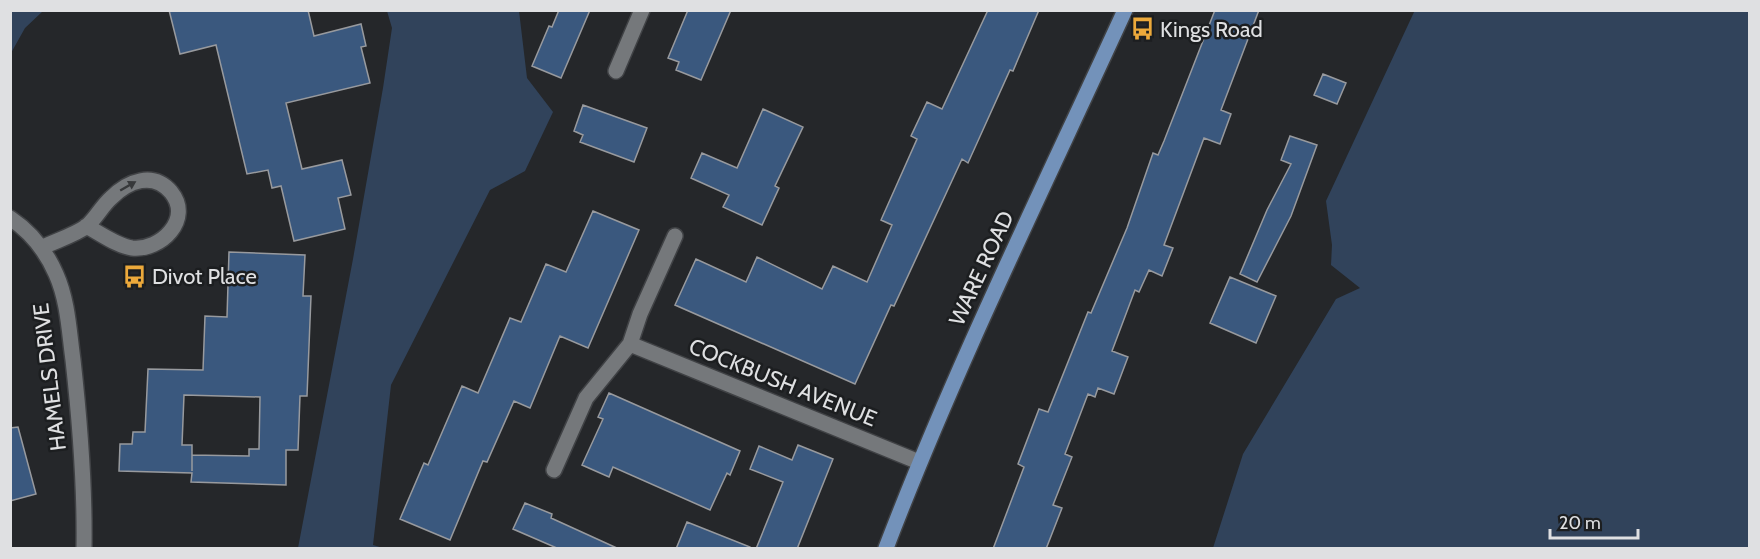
<svg xmlns="http://www.w3.org/2000/svg" width="1760" height="559" font-family="Cabin,sans-serif">
  <style>
    .green { fill: #31435b }
    .building { fill: #3a587e; stroke: #989a9e; stroke-width: 1.5; fill-rule: evenodd }
    .lines { fill: none; stroke-linecap: round; stroke-linejoin: round }
    .minor-casing { stroke: #404245; stroke-width: 18 }
    .major-casing { stroke: #404245; stroke-width: 18 }
    .minor { stroke: #75787b; stroke-width: 15 }
    .major { stroke: #7392ba; stroke-width: 15 }
    .oneway { fill: #37393b }
    .labels { text-anchor: middle; stroke-width: 5; stroke-linejoin: round; paint-order: stroke }
    .poi-label { font-size: 22px; fill: #dfe0e2; stroke: #1c1e20; text-anchor: start }
    .street-label { font-size: 22px; fill: #dfe0e2; stroke: #1c1e20 }
  </style>
  <rect width="100%" height="100%" fill="#25272a"/>
  <path class="green" d="M 11,10 L 43,11 L 25,28 L 11,53 Z
    M 1415,10 L 1749,11 L 1749,548 L 1213,548 L 1243,454 L 1336,299 L 1360,288 L 1331,265 L 1332,245 L 1326,201 Z
    M 387,11 L 519,11 L 527,78 L 553,112 L 525,171 L 490,190 L 391,385 L 373,545 L 383,548 L 298,548 L 353,259 L 383,88 L 392,28 Z"/>
  <path class="building" d="M 169,10 L 308,10 L 314,36 L 361,24 L 366,46 L 361,47 L 370,83 L 286,103 L 302,169 L 342,160 L 351,195 L 338,198 L 345,229 L 294,241 L 281,186 L 272,188 L 268,170 L 247,174 L 216,45 L 180,54 Z
    M 559,10 L 590,10 L 561,78 L 532,66 L 549,26 L 552,27 Z
    M 688,10 L 731,10 L 701,80 L 676,70 L 679,62 L 668,58 Z
    M 988,10 L 1039,10 L 1013,71 L 1010,70 L 968,163 L 962,159 L 894,306 L 891,305 L 855,384 L 675,305 L 696,259 L 746,282 L 757,257 L 822,289 L 833,266 L 867,282 L 892,225 L 881,220 L 917,139 L 911,136 L 927,102 L 942,109 Z
    M 1215,10 L 1259,10 L 1221,110 L 1231,114 L 1220,144 L 1204,138 L 1164,245 L 1173,248 L 1162,276 L 1149,270 L 1139,292 L 1135,290 L 1112,351 L 1128,357 L 1114,394 L 1098,388 L 1095,397 L 1088,394 L 1065,454 L 1072,457 L 1053,505 L 1062,508 L 1046,549 L 993,549 L 1024,467 L 1018,464 L 1039,409 L 1048,412 L 1088,312 L 1091,313 L 1127,228 L 1153,153 L 1158,155 L 1164,141 Z
    M 1323,74 L 1346,83 L 1337,104 L 1314,95 Z
    M 583,105 L 647,128 L 634,162 L 580,142 L 583,135 L 574,131 Z
    M 763,109 L 803,127 L 775,186 L 779,188 L 762,225 L 723,207 L 729,195 L 691,178 L 702,153 L 737,168 Z
    M 1290,136 L 1317,145 L 1291,216 L 1257,282 L 1240,274 L 1267,210 L 1291,164 L 1281,160 Z
    M 593,211 L 639,230 L 588,348 L 560,336 L 530,408 L 514,401 L 487,462 L 483,461 L 450,540 L 400,519 L 424,463 L 428,465 L 462,386 L 478,393 L 510,318 L 521,322 L 546,264 L 566,272 Z
    M 229,252 L 305,255 L 303,296 L 311,296 L 307,396 L 300,396 L 298,450 L 286,450 L 286,485 L 191,482 L 192,473 L 119,471 L 120,444 L 132,444 L 133,432 L 145,432 L 148,369 L 203,370 L 205,316 L 227,317 ZM 184,395 L 260,397 L 259,449 L 249,449 L 249,456 L 192,455 L 192,471 L 192,445 L 182,445 Z
    M 1230,277 L 1276,296 L 1256,343 L 1210,323 Z
    M 609,393 L 740,451 L 730,475 L 727,473 L 710,510 L 613,467 L 609,477 L 582,465 L 603,419 L 598,417 Z
    M 18,427 L 36,494 L 10,501 L 10,428 Z
    M 798,445 L 833,459 L 797,549 L 756,549 L 783,482 L 750,469 L 759,446 L 792,460 Z
    M 525,503 L 552,514 L 551,518 L 619,549 L 559,549 L 513,529 Z
    M 687,522 L 750,547 L 750,549 L 676,549 Z"/>
  <g class="lines">
    <defs>
      <path id="minor" d="M 616,71 L 642,10
        M 10,218 C 31,232 46,251 56,274 C 68,301 69,331 73,360 C 80,423 85,485 84,548
        M 41,248 C 55,241 75,235 87,226 C 96,218 102,206 111,198 C 128,181 153,171 171,192 C 193,219 161,251 132,248 C 117,246 100,233 86,226
        M 630,344 L 919,462
        M 554,470 L 586,398 L 630,344 L 640,314 L 675,236"/>
      <path id="major" d="M 886,548 C 956,365 1043,189 1125,10"/>
    </defs>
    <use href="#minor" class="minor-casing"/>
    <use href="#major" class="major-casing"/>
    <use href="#minor" class="minor"/>
    <use href="#major" class="major"/>
  </g>
  <defs><path id="oneway-solid" d="M-6-.8H1V-3.2L6.5 0L1 3.2V.8H-6Z" transform="scale(1.5)"/></defs>
  <use class="oneway" href="#oneway-solid" transform="translate(128 186) rotate(-30)"/>
  <defs>
    <symbol id="bus-bare" viewBox="-9 -9 18 18"><path d="M-5-6H5V4H4V6H2V4H-2V6H-4V4H-5ZM-3.5-4V0h7V-4ZM-3.5 1.2v1.5H-2V1.2ZM2 1.2v1.5H3.5V1.2Z" fill="#eca93b" stroke="#1c1e20" stroke-width="2.5" paint-order="stroke"/></symbol>
  </defs>
  <g fill-rule="evenodd">
    <use href="#bus-bare" x="1126" y="12" width="33" height="33"/>
    <use href="#bus-bare" x="118" y="260" width="33" height="33"/>
  </g>
  <g class="labels">
    <g class="poi-label">
      <text x="1160" y="37">Kings Road</text>
      <text x="152" y="284">Divot Place</text>
    </g>
    <g class="street-label">
      <text transform="translate(981 268) rotate(-65)" y="8">WARE ROAD</text>
      <text transform="translate(49 377) rotate(-97)" y="8">HAMELS DRIVE</text>
      <text transform="translate(783 382) rotate(22)" y="8">COCKBUSH AVENUE</text>
    </g>
  </g>
  <rect width="1760" height="559" fill="none" stroke="#dfe0e2" stroke-width="24"/>
  <path d="M1550 529v9h88v-9" fill="none" stroke="#dfe0e2" stroke-width="3"/>
  <text x="1559" y="529" font-size="18" fill="#dfe0e2" stroke="#1c1e20" stroke-width="4.5" paint-order="stroke">20 m</text>
</svg>
